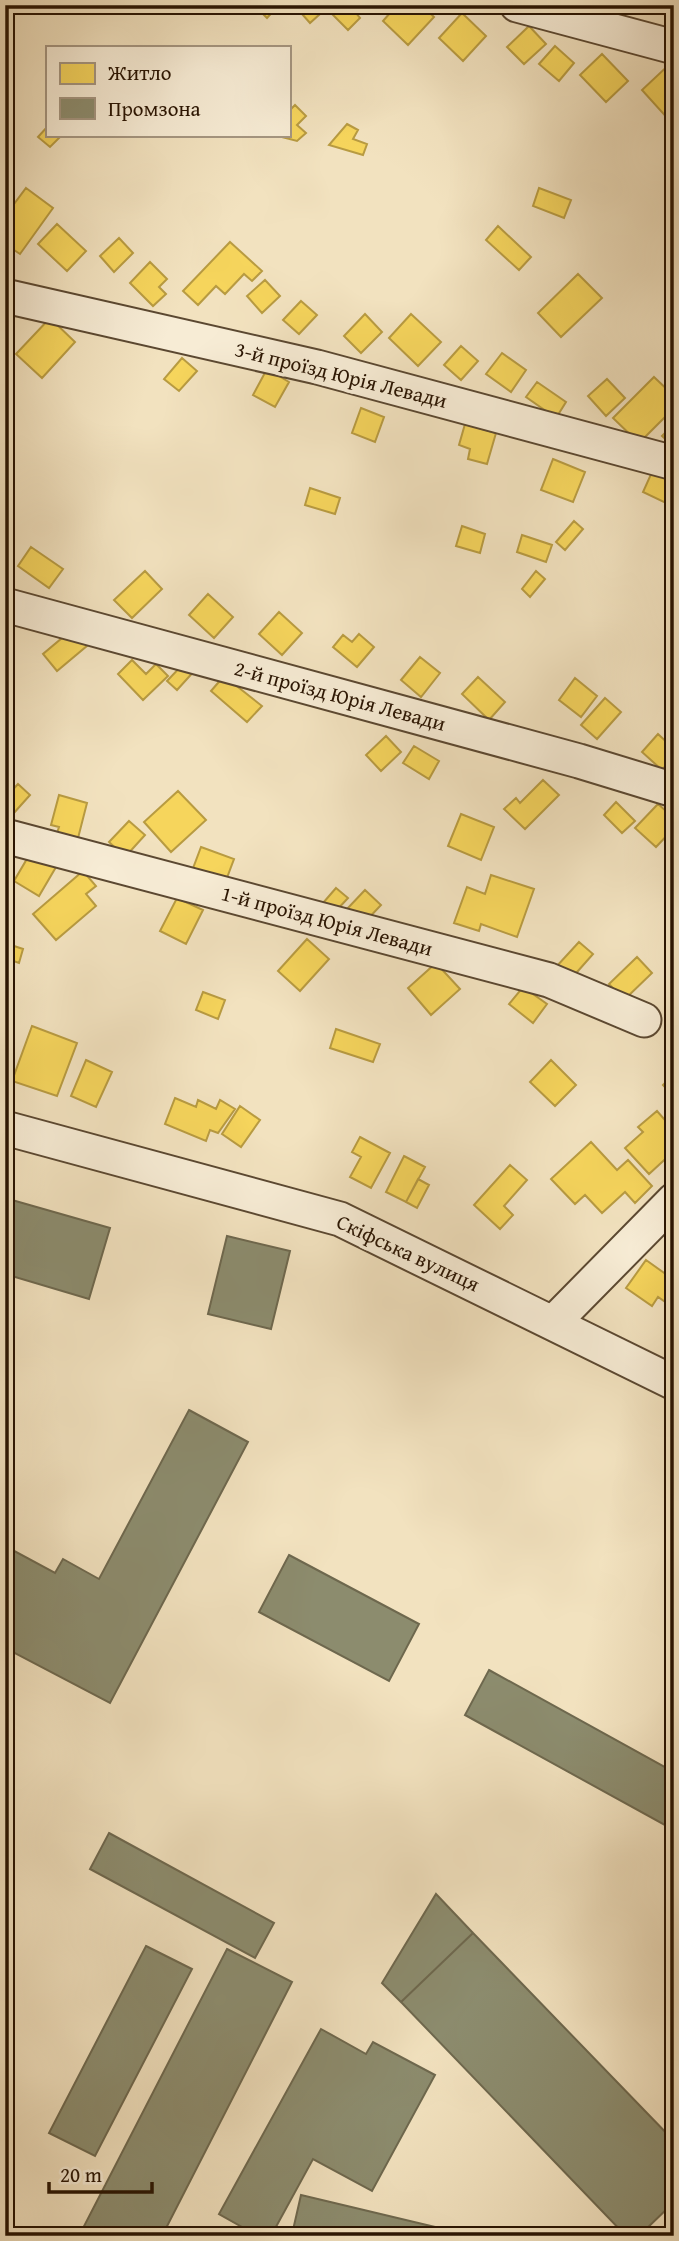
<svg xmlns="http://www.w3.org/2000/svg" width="679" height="2241" font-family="'Gentium Book Plus',serif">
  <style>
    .homes { fill: #f6d55c; stroke: #b89b41; stroke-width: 2 }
    .industry { fill: #8c8c6e; stroke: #6e684e; stroke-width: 2 }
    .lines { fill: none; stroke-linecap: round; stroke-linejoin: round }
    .street-casing { stroke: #5b4831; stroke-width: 37 }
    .street { stroke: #f7ecd5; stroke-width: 33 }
    .labels { text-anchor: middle; stroke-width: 7; stroke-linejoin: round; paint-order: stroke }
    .street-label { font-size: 21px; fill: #291402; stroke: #f7ecd5 }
  </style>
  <rect width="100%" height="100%" fill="#f2e2bf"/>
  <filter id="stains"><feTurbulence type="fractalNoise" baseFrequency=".00286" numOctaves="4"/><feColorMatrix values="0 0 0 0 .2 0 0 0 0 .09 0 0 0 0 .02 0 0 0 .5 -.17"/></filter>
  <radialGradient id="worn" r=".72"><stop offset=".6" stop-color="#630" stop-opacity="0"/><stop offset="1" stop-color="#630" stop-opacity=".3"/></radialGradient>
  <path class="homes" d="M 254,5 L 279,5 L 267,18 Z
    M 294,5 L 330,5 L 310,23 Z
    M 336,5 L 364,5 L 356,13 L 360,18 L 348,30 L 330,12 Z
    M 397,5 L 422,5 L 434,17 L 408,45 L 383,21 Z
    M 462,13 L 486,36 L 463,61 L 439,38 Z
    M 529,26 L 546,44 L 524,64 L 507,47 Z
    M 555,46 L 574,63 L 559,81 L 539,64 Z
    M 602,54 L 628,81 L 606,102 L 580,75 Z
    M 674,60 L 674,116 L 669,120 L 642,90 Z
    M 295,105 L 306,116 L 297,125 L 306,133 L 297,141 L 274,135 L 289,135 L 289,111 Z
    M 347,124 L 358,130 L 353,139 L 367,144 L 363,155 L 329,145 Z
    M 47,127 L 47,135 L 62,135 L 50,147 L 38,137 Z
    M 26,188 L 53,208 L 20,254 L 5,244 L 5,211 L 8,212 Z
    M 539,188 L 571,200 L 564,218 L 533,206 Z
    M 57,224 L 86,251 L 67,271 L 38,244 Z
    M 498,226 L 531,257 L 519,270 L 486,240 Z
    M 119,238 L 133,253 L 114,272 L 100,256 Z
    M 230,242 L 262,271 L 252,281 L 244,274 L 225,294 L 216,286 L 198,305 L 183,291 Z
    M 150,262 L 167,279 L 159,287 L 166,294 L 153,306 L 130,283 Z
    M 578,274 L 602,298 L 561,337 L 538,313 Z
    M 265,280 L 280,296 L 262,313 L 247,296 Z
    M 301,301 L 317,315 L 299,334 L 283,320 Z
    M 365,314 L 382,332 L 361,353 L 344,336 Z
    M 411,314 L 441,342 L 418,366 L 389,338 Z
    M 50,318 L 75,342 L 42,378 L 16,354 Z
    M 461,346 L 478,361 L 461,380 L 444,365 Z
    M 502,353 L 526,370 L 511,392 L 486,374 Z
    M 182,358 L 197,371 L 179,391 L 164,379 Z
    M 267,369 L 289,382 L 275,407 L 253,395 Z
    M 654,377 L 674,396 L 674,408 L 639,443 L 613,418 Z
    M 607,379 L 625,398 L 606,416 L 588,396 Z
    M 537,382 L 566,402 L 556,418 L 526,397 Z
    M 361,408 L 384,417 L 375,442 L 352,433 Z
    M 465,424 L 496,433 L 487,464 L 468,459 L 470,449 L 459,445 Z
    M 674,424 L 674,447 L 662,436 Z
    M 553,459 L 585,472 L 573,502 L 541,490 Z
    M 652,472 L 674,482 L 674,490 L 668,504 L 643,492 Z
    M 310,488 L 340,498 L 335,514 L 305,505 Z
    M 574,521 L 583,529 L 565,550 L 556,542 Z
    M 462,526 L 485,534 L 480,553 L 456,546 Z
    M 522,535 L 552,545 L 546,562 L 517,552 Z
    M 31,547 L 63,569 L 49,588 L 18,566 Z
    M 145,571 L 162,589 L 132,618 L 114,600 Z
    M 536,571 L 545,579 L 530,597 L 522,589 Z
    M 208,594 L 233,617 L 214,638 L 189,615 Z
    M 279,612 L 302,633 L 282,655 L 259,634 Z
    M 74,628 L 88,645 L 57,671 L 43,654 Z
    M 359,634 L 374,647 L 357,667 L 333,647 L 343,635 L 352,642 Z
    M 420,657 L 440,673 L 421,697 L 401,680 Z
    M 132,660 L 146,674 L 156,664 L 168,676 L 143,700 L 118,674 Z
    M 186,661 L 196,669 L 177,690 L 167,681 Z
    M 224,676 L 262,706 L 247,722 L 211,691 Z
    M 478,677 L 505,702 L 489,720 L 462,694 Z
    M 575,678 L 597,696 L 581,717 L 559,700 Z
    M 605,698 L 621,712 L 597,739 L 581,725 Z
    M 658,734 L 674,749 L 674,756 L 662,770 L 642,752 Z
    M 386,736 L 401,752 L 381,771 L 366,755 Z
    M 414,746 L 439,761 L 429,779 L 403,763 Z
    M 543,780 L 559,795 L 525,829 L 504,809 L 516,798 L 520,803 Z
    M 18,784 L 30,795 L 13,814 L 5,807 L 5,798 Z
    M 178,791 L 206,820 L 171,852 L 144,822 Z
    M 59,795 L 87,803 L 77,842 L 56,836 L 59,827 L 51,825 Z
    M 616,802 L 635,821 L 622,833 L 604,815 Z
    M 658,804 L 674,818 L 674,828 L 656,847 L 635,828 Z
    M 461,814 L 494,827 L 481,860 L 448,846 Z
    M 129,821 L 145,835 L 125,857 L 109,842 Z
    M 201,847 L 234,859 L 225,883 L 192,871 Z
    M 31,852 L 56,867 L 39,896 L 14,881 Z
    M 83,871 L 96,886 L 86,894 L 96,906 L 56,940 L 33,914 Z
    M 491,875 L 534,889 L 517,937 L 481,924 L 479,931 L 454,923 L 467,887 L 485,894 Z
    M 336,888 L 348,898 L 334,913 L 323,903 Z
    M 365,890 L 381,905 L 363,924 L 347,909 Z
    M 177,898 L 203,910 L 186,944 L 160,931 Z
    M 307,939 L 329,959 L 300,991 L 278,971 Z
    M 579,942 L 593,954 L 570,980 L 556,967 Z
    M 5,943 L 23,949 L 19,963 L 5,958 Z
    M 637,957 L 652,973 L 624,1000 L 609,984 Z
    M 436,963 L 460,989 L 431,1015 L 408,988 Z
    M 523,987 L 547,1004 L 533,1023 L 509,1004 Z
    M 203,992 L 225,1000 L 218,1019 L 196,1010 Z
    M 32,1026 L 77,1043 L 57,1096 L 12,1081 Z
    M 336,1029 L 380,1044 L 373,1062 L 330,1048 Z
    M 86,1060 L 112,1072 L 96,1107 L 71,1096 Z
    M 551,1060 L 576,1085 L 555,1106 L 530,1082 Z
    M 674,1074 L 674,1097 L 663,1085 Z
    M 175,1098 L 196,1107 L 198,1100 L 216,1109 L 220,1100 L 235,1109 L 218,1133 L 210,1130 L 206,1141 L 165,1124 Z
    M 240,1106 L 260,1120 L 241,1147 L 222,1134 Z
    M 657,1111 L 671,1127 L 674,1125 L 674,1151 L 649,1174 L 625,1148 L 643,1132 L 638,1127 Z
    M 360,1137 L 390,1153 L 371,1188 L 350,1177 L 361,1157 L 352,1152 Z
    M 591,1142 L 617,1170 L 628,1160 L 652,1186 L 635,1203 L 625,1192 L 602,1213 L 585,1195 L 575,1204 L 551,1179 Z
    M 404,1156 L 425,1167 L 406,1202 L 386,1192 Z
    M 510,1165 L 527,1180 L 504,1206 L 513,1215 L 500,1229 L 474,1205 Z
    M 418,1179 L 429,1185 L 417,1208 L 406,1202 Z
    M 646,1260 L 674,1280 L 674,1308 L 658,1297 L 652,1306 L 626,1288 Z"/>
  <path class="industry" d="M 5,1198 L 110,1228 L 89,1299 L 5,1274 Z
    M 227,1236 L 290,1251 L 271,1329 L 208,1314 Z
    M 189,1410 L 248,1442 L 110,1703 L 5,1648 L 5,1546 L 55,1573 L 63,1559 L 99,1579 Z
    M 289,1555 L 419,1624 L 389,1681 L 259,1612 Z
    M 489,1670 L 674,1772 L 674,1830 L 465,1715 Z
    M 109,1833 L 274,1923 L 255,1958 L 90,1869 Z
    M 436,1894 L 473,1933 L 401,2002 L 382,1983 Z
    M 473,1933 L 674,2141 L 674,2202 L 639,2236 L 626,2236 L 401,2002 Z
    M 146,1946 L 192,1969 L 95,2156 L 49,2133 Z
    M 227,1949 L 292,1982 L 162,2236 L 89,2236 L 81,2232 Z
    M 321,2029 L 366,2054 L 373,2042 L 435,2075 L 372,2191 L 313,2159 L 271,2236 L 258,2236 L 219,2214 Z
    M 301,2195 L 452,2231 L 451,2236 L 317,2236 L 293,2230 Z"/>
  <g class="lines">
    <defs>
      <path id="street" d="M 517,5 L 674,47
        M 5,296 L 317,367 L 674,463
        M 5,605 L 579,761 L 674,790
        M 5,836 L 549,980 L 644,1020
        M 5,1128 L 340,1219 L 674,1383
        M 553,1323 L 674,1200"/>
    </defs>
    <use href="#street" class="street-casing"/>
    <use href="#street" class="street"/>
  </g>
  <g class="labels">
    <g class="street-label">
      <text transform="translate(341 375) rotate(14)" y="7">3-й проїзд Юрія Левади</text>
      <text transform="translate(340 696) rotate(15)" y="7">2-й проїзд Юрія Левади</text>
      <text transform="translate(327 921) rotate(15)" y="7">1-й проїзд Юрія Левади</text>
      <text transform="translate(408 1253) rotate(25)" y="7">Скіфська вулиця</text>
    </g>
  </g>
  <rect width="679" height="2241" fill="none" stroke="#f2e2bf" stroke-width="28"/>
  <rect x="7" y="7" width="665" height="2227" fill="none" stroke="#291402" stroke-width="3.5"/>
  <rect x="14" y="14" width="651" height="2213" fill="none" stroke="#291402" stroke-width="2"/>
  <rect x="46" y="46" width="245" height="91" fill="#f7ecd5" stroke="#a59681" stroke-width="2"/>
  <rect x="60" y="63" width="35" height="21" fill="#f6d55c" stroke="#a59681" stroke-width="2"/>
  <text x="108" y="80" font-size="21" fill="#291402">Житло</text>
  <rect x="60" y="98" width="35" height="21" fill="#8c8c6e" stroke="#a59681" stroke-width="2"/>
  <text x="108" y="116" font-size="21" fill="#291402">Промзона</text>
  <path d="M49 2182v10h103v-10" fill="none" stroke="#291402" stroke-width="3.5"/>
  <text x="60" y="2182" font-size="21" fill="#291402" stroke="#f7ecd5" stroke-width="5" paint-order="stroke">20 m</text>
  <rect width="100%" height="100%" filter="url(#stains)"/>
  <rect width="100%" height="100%" fill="url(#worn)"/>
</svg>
